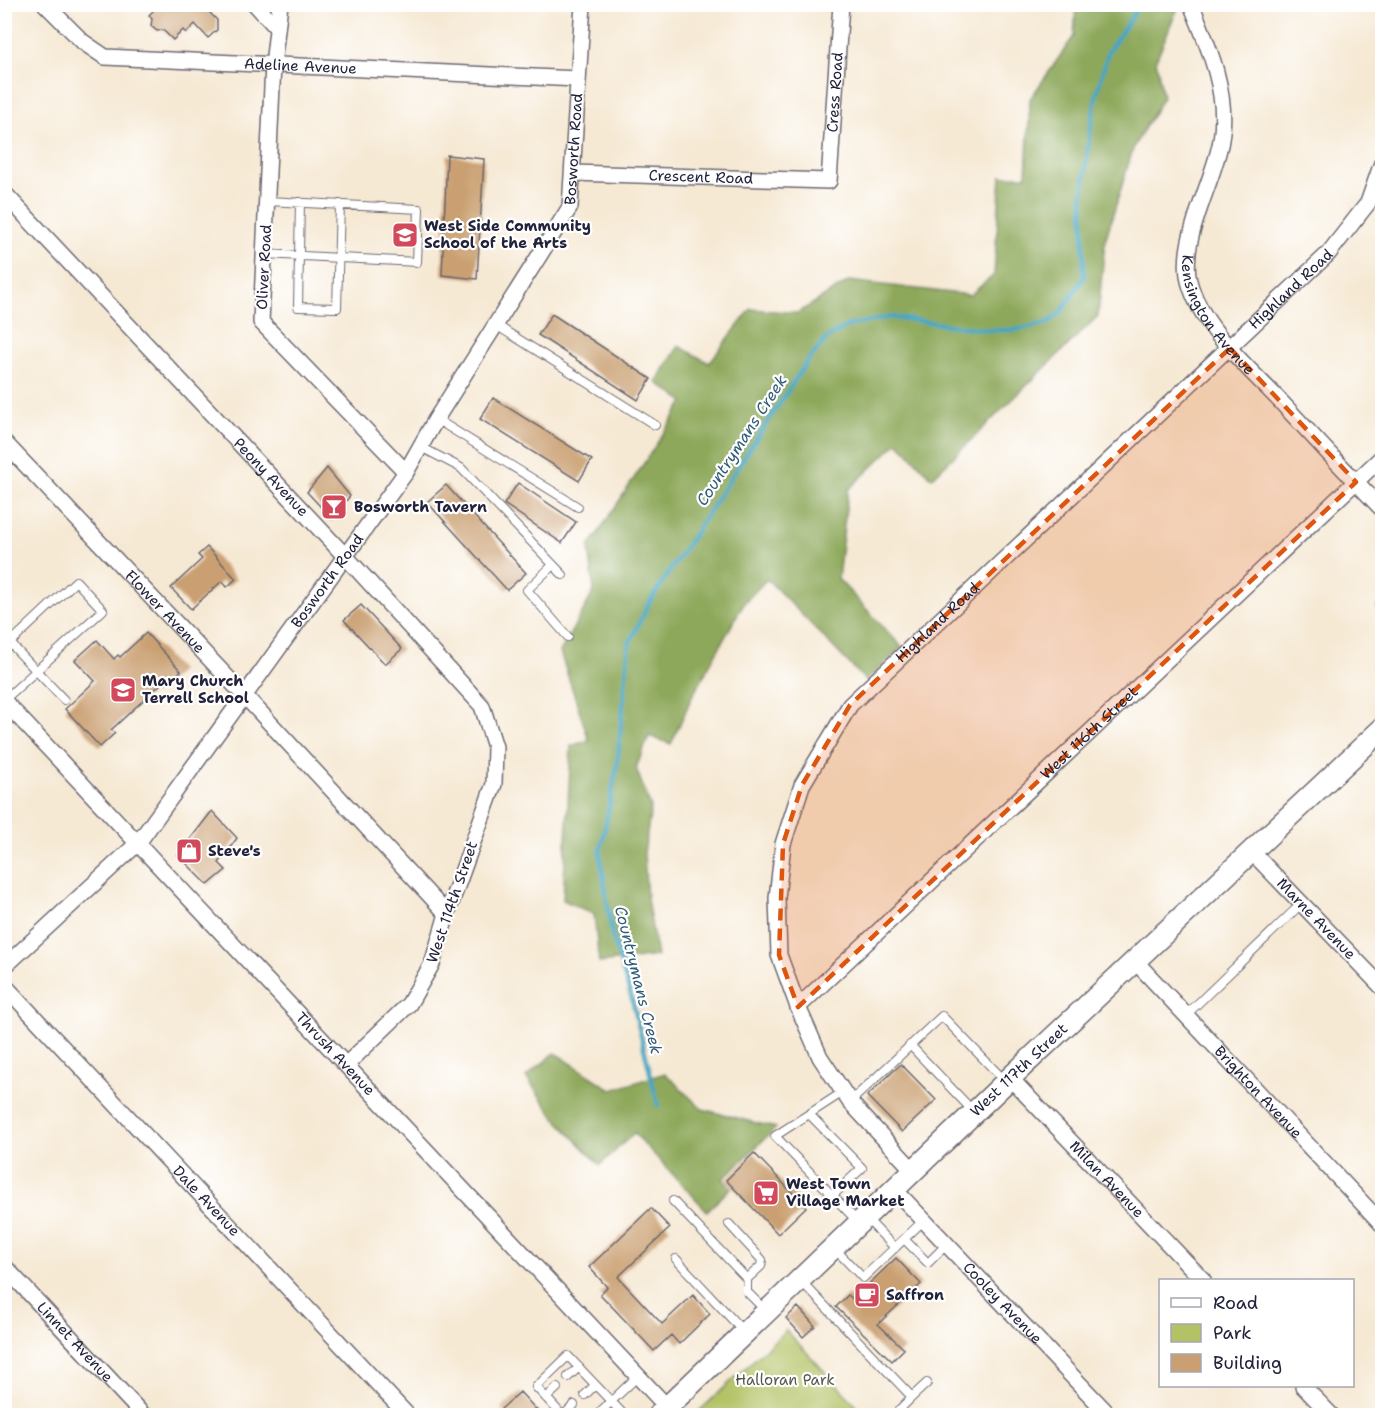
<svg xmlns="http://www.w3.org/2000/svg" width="1387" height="1420" font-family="'Shantell Sans',sans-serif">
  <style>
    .green { fill: #b2c265; stroke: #6a7250; stroke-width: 1.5 }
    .forest { fill: #8da85a; stroke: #58654a; stroke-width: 1.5 }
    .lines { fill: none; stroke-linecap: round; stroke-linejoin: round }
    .stream { stroke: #44a6c3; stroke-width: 4.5 }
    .building { fill: #caa072 }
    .lane-casing { stroke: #6c6871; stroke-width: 10 }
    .street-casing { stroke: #6c6871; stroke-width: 18 }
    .secondary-casing { stroke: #6c6871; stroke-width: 24 }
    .lane { stroke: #fff; stroke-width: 8 }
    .street { stroke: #fff; stroke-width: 15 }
    .secondary { stroke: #fff; stroke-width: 21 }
    .marked { fill: #de560e; fill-opacity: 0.2; stroke: #de560e; stroke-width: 4.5; stroke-dasharray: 12 8; stroke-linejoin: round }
    .labels { text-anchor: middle; stroke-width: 4.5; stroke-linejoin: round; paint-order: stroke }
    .street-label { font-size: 15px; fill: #22223b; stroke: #fff }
    .poi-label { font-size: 15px; font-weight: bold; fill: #22223b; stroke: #fff; text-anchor: start }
    .park-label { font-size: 15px; fill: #545a4a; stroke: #fff }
    .water-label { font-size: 16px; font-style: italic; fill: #315d78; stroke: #fff }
  </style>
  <rect width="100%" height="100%" fill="#fff"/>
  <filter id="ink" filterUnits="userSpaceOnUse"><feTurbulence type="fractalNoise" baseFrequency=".0167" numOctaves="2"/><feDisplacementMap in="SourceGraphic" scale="12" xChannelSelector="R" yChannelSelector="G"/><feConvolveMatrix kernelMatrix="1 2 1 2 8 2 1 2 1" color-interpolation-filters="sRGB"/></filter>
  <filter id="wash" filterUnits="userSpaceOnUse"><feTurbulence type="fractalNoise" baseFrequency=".008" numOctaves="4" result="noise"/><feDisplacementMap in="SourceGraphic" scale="24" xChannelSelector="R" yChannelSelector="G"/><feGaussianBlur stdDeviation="1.35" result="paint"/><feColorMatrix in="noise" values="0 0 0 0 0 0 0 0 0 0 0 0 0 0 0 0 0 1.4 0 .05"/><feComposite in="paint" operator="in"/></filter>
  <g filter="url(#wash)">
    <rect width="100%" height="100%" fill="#f6e9d4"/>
    <path class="green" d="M 786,1330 L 865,1415 L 695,1415 Z"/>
    <path class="forest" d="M 1076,5 L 1177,5 L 1178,8 L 1156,60 L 1163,97 L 1134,146 L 1105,241 L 1098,316 L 932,478 L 898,442 L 848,490 L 838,579 L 902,647 L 866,681 L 767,579 L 744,603 L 692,697 L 671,744 L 649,736 L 636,768 L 651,808 L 644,853 L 647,899 L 657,956 L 599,963 L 594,914 L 563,900 L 571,746 L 589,740 L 560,652 L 594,591 L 589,547 L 684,402 L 656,382 L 679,346 L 709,363 L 751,309 L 798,313 L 849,281 L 970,295 L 994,275 L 1001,176 L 1026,176 L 1030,99 L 1074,36 Z
      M 555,1053 L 612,1090 L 665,1073 L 702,1109 L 776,1128 L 723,1179 L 731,1188 L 707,1211 L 634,1133 L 600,1165 L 556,1119 L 526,1077 Z"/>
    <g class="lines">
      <path class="stream" d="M 658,1105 L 632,999 L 612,935 L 600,853 L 617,766 L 629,644 L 649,603 L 806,363 L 826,339 L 847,326 L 890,317 L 987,330 L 1015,330 L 1048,323 L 1062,311 L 1084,277 L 1083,194 L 1089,139 L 1096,97 L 1108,52 L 1137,9 L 1135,4"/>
    </g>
    <g id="blocks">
      <path class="building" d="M 160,4 L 201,4 L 217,20 L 217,30 L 208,38 L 195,24 L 186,33 L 183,30 L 173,40 L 163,30 L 157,31 L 151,26 L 152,19 L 149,15 Z
        M 447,155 L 484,159 L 477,279 L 442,275 Z
        M 552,314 L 651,379 L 638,400 L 538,335 Z
        M 493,398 L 592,460 L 579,481 L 480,419 Z
        M 327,468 L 350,496 L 332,519 L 307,492 Z
        M 518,483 L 576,522 L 562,543 L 504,504 Z
        M 446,485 L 526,573 L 507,590 L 427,502 Z
        M 207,547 L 236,579 L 227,587 L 222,581 L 191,609 L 171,588 L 202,559 L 198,555 Z
        M 361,605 L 402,649 L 385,664 L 344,620 Z
        M 146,633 L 181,671 L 167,684 L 164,681 L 111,730 L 115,733 L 100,747 L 65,709 L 95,681 L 75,660 L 97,640 L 114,659 L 118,655 L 120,657 Z
        M 212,811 L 237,838 L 219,863 L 226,870 L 208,885 L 178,855 Z
        M 901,1064 L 936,1100 L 902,1132 L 867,1096 Z
        M 754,1153 L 806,1207 L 778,1234 L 726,1180 Z
        M 651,1208 L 670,1228 L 618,1277 L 662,1324 L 693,1295 L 710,1314 L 679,1344 L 671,1335 L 654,1351 L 600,1294 L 607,1287 L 589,1267 Z
        M 896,1258 L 921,1284 L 878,1324 L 904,1349 L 892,1361 L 836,1307 L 848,1295 L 853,1299 Z
        M 798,1307 L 815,1326 L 803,1337 L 786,1318 Z
        M 520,1392 L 542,1416 L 507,1416 L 501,1409 Z"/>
    </g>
  </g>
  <g filter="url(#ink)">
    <use href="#blocks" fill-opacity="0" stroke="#6c6871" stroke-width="1.5"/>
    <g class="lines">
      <defs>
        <path id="lane" d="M 300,202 L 298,307 L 337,308 L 340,204
          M 265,254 L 417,262 L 419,209 L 268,201
          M 496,325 L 655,425
          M 436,419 L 578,507
          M 421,447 L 461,468 L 563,575
          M 553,565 L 527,590 L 568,637
          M 1379,605 L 1382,608
          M 4,700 L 103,610 L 76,581 L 10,643 L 64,700
          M 1186,1015 L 1302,903
          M 910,1045 L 973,1111
          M 843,1092 L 775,1136 L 858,1222
          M 850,1102 L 942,1016 L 1005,1081
          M 809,1114 L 862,1168 L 832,1196
          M 673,1201 L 747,1279
          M 867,1219 L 895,1248
          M 729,1224 L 762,1260 L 761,1266 L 747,1279 L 747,1292 L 765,1310
          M 904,1239 L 928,1263 L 946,1245
          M 834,1248 L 863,1278 L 923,1221
          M 676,1259 L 743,1331
          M 800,1280 L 912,1397 L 927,1383
          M 568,1377 L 579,1367
          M 585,1395 L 595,1385
          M 546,1398 L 557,1388
          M 574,1405 L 563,1416 L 536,1387 L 568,1356 L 625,1416
          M 899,1410 L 912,1397
          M 601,1411 L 638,1376"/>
        <g id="street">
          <path id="s1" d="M 45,4 L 83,42 L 105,57 L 578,79"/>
          <path d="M 255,4 L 277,28"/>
          <path d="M 280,4 L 273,65 L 261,322 L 406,472"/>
          <path id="s2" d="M 1191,4 C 1209,47 1229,94 1221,140 C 1214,182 1179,239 1189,281 C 1201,328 1250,369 1282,403 C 1315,439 1348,474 1382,509"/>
          <path id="s3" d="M 573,173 L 829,181 L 841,4"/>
          <path id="s4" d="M 4,193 L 346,557 L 482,706 L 495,747 L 494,784 L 447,914 L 432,964 L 409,1004 L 347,1064"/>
          <path id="s5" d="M 4,442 L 244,695 L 447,914"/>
          <path id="s6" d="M 4,701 L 667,1407"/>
          <path id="s7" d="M 1251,851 L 1382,987"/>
          <path id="s8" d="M 1135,961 L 1382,1224"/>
          <path id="s9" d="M 4,967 L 138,843 L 406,472 L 436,419 L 570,207 L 583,4"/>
          <path id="s10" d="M 4,985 L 408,1416"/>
          <path id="s11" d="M 798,1007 L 1382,457"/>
          <path id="s12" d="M 1010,1078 L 1203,1280"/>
          <path id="s13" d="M 914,1171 L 850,1102 L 820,1057 L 798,1007 L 779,955 L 777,898 L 783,844 L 802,785 L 850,705 L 1328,254 L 1368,203 L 1382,163"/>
          <path id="s14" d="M 895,1190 L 1110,1416"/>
          <path id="s15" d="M 4,1266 L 144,1416"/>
          <path d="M 1303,1386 L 1332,1416"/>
        </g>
        <g id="secondary">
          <path id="s16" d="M 658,1416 L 1010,1078 L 1382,729"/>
        </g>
      </defs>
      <use href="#lane" class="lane-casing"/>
      <use href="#street" class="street-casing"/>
      <use href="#secondary" class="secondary-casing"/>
      <use href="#lane" class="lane"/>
      <use href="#street" class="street"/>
      <use href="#secondary" class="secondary"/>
    </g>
  </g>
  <path class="marked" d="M 1230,348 L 1356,482 L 798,1007 L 779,955 L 783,844 L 802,785 L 850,705 Z"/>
  <defs>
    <symbol id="school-square" viewBox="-11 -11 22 22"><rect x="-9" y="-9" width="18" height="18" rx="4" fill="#d1495b" stroke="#fff"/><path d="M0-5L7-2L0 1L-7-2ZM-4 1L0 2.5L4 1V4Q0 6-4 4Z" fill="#fff"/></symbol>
    <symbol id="bar-square" viewBox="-11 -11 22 22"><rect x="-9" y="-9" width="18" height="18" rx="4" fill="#d1495b" stroke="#fff"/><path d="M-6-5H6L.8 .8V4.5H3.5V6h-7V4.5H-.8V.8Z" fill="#fff"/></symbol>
    <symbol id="shop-square" viewBox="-11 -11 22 22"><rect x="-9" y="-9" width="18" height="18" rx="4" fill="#d1495b" stroke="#fff"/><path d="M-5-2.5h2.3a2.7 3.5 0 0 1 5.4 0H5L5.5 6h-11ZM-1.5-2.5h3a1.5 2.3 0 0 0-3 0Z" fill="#fff"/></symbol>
    <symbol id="supermarket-square" viewBox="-11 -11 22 22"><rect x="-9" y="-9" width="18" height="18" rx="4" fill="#d1495b" stroke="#fff"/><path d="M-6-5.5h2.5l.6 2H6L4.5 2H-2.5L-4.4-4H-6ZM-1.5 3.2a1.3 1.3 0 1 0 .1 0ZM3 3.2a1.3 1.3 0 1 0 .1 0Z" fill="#fff"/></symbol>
    <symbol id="cafe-square" viewBox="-11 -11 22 22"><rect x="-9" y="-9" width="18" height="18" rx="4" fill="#d1495b" stroke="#fff"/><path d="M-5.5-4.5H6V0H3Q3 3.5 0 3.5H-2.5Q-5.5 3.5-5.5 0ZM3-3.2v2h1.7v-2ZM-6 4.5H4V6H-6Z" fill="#fff"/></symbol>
  </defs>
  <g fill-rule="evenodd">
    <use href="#school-square" x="390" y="220" width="30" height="30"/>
    <use href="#bar-square" x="319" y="492" width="30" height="30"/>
    <use href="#school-square" x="108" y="675" width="30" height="30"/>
    <use href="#shop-square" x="174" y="836" width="30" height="30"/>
    <use href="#supermarket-square" x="751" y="1178" width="30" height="30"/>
    <use href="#cafe-square" x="852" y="1280" width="30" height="30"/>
  </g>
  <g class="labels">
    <g class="street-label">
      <text dy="5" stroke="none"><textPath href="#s1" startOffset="276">Adeline Avenue</textPath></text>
      <text dy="5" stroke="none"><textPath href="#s3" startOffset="345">Cress Road</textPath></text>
      <text dy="5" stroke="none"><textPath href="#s9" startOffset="1010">Bosworth Road</textPath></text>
      <text dy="5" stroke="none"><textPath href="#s3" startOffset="128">Crescent Road</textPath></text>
      <text transform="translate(264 267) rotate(-87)" y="5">Oliver Road</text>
      <text dy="5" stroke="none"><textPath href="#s13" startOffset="1131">Highland Road</textPath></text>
      <text dy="5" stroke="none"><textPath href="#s2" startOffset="330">Kensington Avenue</textPath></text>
      <text dy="5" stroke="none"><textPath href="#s4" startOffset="390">Peony Avenue</textPath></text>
      <text dy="5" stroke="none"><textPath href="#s9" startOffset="506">Bosworth Road</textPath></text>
      <text dy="5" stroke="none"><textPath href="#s5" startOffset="234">Flower Avenue</textPath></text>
      <text dy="5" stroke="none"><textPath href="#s13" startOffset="645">Highland Road</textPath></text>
      <text dy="5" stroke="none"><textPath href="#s11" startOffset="400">West 116th Street</textPath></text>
      <text transform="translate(452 902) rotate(-71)" y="5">West 114th Street</text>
      <text dy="5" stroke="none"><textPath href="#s7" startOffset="94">Marne Avenue</textPath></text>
      <text dy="5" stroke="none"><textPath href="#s6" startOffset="484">Thrush Avenue</textPath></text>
      <text dy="5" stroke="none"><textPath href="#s16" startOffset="500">West 117th Street</textPath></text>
      <text dy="5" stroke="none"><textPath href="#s8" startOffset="180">Brighton Avenue</textPath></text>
      <text dy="5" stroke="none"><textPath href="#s12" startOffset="140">Milan Avenue</textPath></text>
      <text dy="5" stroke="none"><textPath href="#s10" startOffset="296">Dale Avenue</textPath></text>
      <text dy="5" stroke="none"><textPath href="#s14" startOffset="156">Cooley Avenue</textPath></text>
      <text dy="5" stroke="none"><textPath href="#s15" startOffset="104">Linnet Avenue</textPath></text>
    </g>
    <g class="poi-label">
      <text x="424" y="231">West Side Community<tspan x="424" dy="17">School of the Arts</tspan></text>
      <text x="354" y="512">Bosworth Tavern</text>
      <text x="142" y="686">Mary Church<tspan x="142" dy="17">Terrell School</tspan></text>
      <text x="208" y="856">Steve's</text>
      <text x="786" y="1189">West Town<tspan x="786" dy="17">Village Market</tspan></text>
      <text x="886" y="1300">Saffron</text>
    </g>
    <g class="park-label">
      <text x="785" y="1385">Halloran Park</text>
    </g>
    <g class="water-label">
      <text transform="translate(741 440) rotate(-57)" y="6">Countrymans Creek</text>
      <text transform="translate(639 980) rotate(76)" y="6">Countrymans Creek</text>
    </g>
  </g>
  <rect width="1387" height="1420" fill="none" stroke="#fff" stroke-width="24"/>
  <rect x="1159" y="1279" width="195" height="108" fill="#ffffff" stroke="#a7a7b1" stroke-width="1.5"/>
  <rect x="1171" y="1298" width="30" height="9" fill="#ffffff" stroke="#a7a7b1" stroke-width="1.5"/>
  <text x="1213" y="1309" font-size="18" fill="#22223b">Road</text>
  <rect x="1171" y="1324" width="30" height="18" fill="#b2c265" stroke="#a7a7b1" stroke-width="1.5"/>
  <text x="1213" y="1339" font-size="18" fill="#22223b">Park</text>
  <rect x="1171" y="1354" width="30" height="18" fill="#caa072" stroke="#a7a7b1" stroke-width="1.5"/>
  <text x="1213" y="1369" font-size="18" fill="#22223b">Building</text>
</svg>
